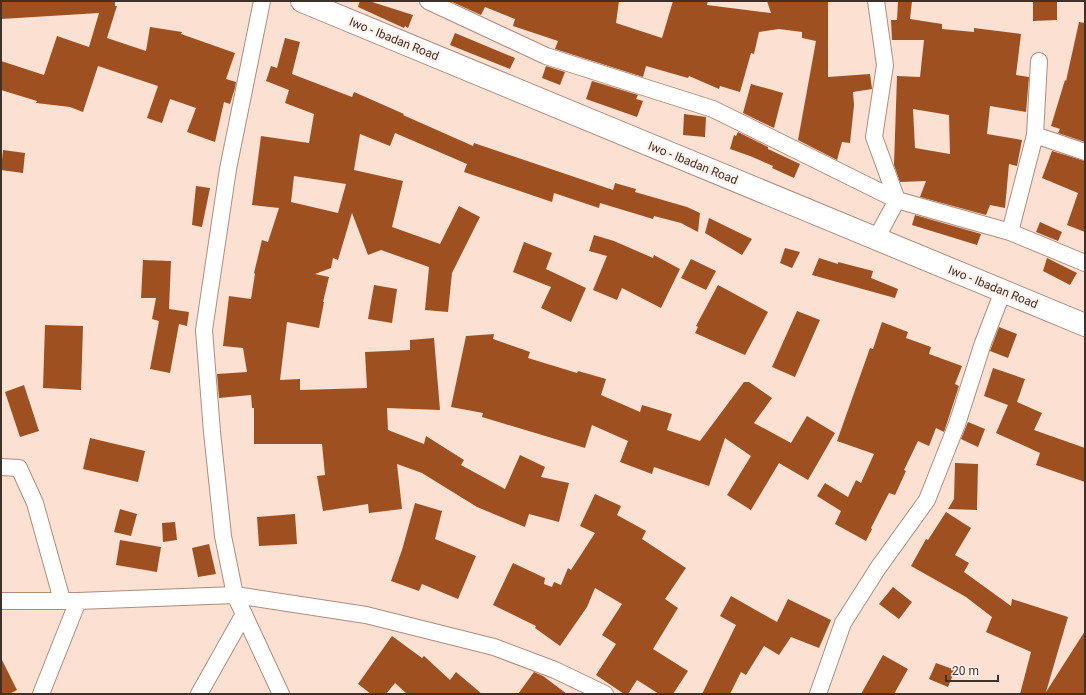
<svg xmlns="http://www.w3.org/2000/svg" width="1086" height="695" font-family="Roboto,sans-serif">
  <style>
    .building { fill: #9f5021; fill-rule: evenodd }
    .lines { fill: none; stroke-linecap: round; stroke-linejoin: round }
    .minor-casing { stroke: #ae8d7d; stroke-width: 18 }
    .primary-casing { stroke: #ae8d7d; stroke-width: 24 }
    .minor { stroke: #fff; stroke-width: 16 }
    .primary { stroke: #fff; stroke-width: 22 }
    .labels { text-anchor: middle; stroke-width: 4; stroke-linejoin: round; paint-order: stroke }
    .street-label { font-size: 12px; fill: #3e312a; stroke: #fff0e9 }
  </style>
  <rect width="100%" height="100%" fill="#fce0d1"/>
  <path class="building" d="M 1,1 L 115,1 L 115,6 L 117,6 L 115,12 L 107,38 L 146,51 L 150,27 L 182,32 L 181,34 L 235,53 L 226,79 L 236,82 L 235,88 L 230,104 L 224,102 L 215,142 L 187,132 L 196,108 L 170,99 L 162,123 L 147,118 L 158,86 L 98,66 L 83,112 L 70,107 L 36,103 L 37,101 L 1,90 L 1,61 L 44,75 L 57,36 L 89,47 L 99,13 L 1,19 Z
    M 360,1 L 369,1 L 413,15 L 408,28 L 405,26 L 404,28 L 358,7 Z
    M 450,1 L 619,1 L 616,23 L 662,38 L 673,1 L 708,1 L 707,5 L 771,13 L 767,1 L 828,1 L 828,77 L 870,74 L 872,89 L 853,92 L 854,105 L 850,143 L 842,142 L 837,160 L 798,140 L 816,41 L 802,38 L 802,32 L 779,29 L 759,32 L 754,54 L 751,53 L 740,92 L 720,86 L 719,89 L 689,76 L 688,78 L 646,66 L 643,77 L 555,49 L 558,41 L 513,26 L 515,19 L 485,7 L 481,15 Z
    M 898,1 L 912,1 L 910,19 L 942,24 L 942,29 L 974,32 L 974,28 L 1021,34 L 1016,75 L 1029,77 L 1026,112 L 990,106 L 987,134 L 1022,140 L 1017,166 L 1009,164 L 1005,208 L 990,205 L 986,215 L 920,197 L 926,181 L 900,182 L 894,165 L 897,76 L 920,77 L 924,40 L 892,40 L 891,20 L 897,20 ZM 913,109 L 949,115 L 950,154 L 915,148 Z
    M 1033,1 L 1057,1 L 1057,20 L 1033,21 Z
    M 1079,22 L 1085,23 L 1085,142 L 1058,133 L 1060,129 L 1051,126 L 1065,80 L 1066,81 Z
    M 455,33 L 515,58 L 510,69 L 450,45 Z
    M 285,38 L 300,42 L 292,74 L 352,97 L 354,92 L 404,114 L 403,115 L 473,146 L 474,143 L 613,190 L 615,183 L 636,189 L 635,192 L 687,207 L 700,213 L 698,232 L 681,223 L 654,216 L 653,219 L 600,203 L 599,208 L 554,193 L 552,202 L 464,172 L 467,164 L 395,133 L 390,146 L 360,134 L 354,170 L 403,181 L 392,227 L 440,244 L 459,206 L 480,217 L 452,273 L 448,312 L 425,310 L 429,267 L 381,250 L 368,255 L 352,213 L 338,260 L 333,258 L 331,268 L 315,274 L 329,277 L 323,302 L 324,302 L 319,328 L 287,322 L 280,380 L 300,379 L 300,390 L 367,388 L 365,352 L 410,350 L 410,340 L 434,338 L 440,410 L 387,408 L 388,430 L 424,444 L 426,436 L 464,460 L 461,465 L 505,489 L 520,455 L 545,467 L 541,477 L 569,483 L 559,522 L 529,514 L 525,527 L 477,507 L 422,473 L 397,464 L 402,509 L 369,513 L 368,504 L 323,511 L 317,476 L 325,475 L 322,444 L 254,444 L 254,408 L 252,408 L 251,395 L 219,398 L 217,374 L 247,372 L 243,348 L 223,346 L 229,296 L 251,299 L 255,274 L 254,273 L 262,240 L 268,242 L 279,208 L 252,205 L 261,136 L 309,143 L 314,114 L 285,103 L 289,90 L 266,81 L 271,66 L 277,68 ZM 294,176 L 346,184 L 338,213 L 291,202 Z
    M 546,66 L 565,72 L 560,85 L 542,78 Z
    M 592,81 L 638,95 L 636,99 L 643,101 L 637,117 L 586,99 Z
    M 751,84 L 783,93 L 774,128 L 743,113 Z
    M 684,114 L 706,117 L 705,137 L 683,135 Z
    M 738,132 L 768,147 L 768,149 L 800,164 L 794,178 L 772,168 L 773,166 L 750,156 L 730,149 L 734,135 L 736,136 Z
    M 3,150 L 25,153 L 23,173 L 1,170 Z
    M 1052,151 L 1085,161 L 1085,232 L 1067,225 L 1078,193 L 1042,178 Z
    M 196,186 L 210,188 L 202,227 L 192,225 Z
    M 915,215 L 981,234 L 977,245 L 912,225 Z
    M 709,218 L 752,239 L 742,255 L 705,233 Z
    M 1040,222 L 1062,232 L 1058,241 L 1036,232 Z
    M 594,235 L 614,241 L 653,258 L 654,255 L 680,269 L 661,308 L 622,288 L 617,300 L 593,290 L 607,256 L 589,251 Z
    M 524,242 L 552,253 L 546,269 L 586,288 L 571,322 L 541,308 L 551,287 L 513,272 Z
    M 785,248 L 800,252 L 792,268 L 780,263 Z
    M 819,258 L 838,264 L 838,262 L 873,271 L 871,278 L 898,289 L 895,298 L 812,275 Z
    M 1047,258 L 1077,273 L 1070,285 L 1043,271 Z
    M 691,259 L 716,271 L 706,290 L 681,278 Z
    M 143,260 L 171,261 L 169,309 L 189,312 L 187,326 L 179,324 L 170,373 L 150,369 L 159,321 L 152,319 L 156,298 L 141,298 Z
    M 374,285 L 397,289 L 392,323 L 368,319 Z
    M 718,285 L 768,312 L 745,355 L 695,333 L 698,327 L 696,326 Z
    M 797,311 L 820,320 L 795,377 L 772,367 Z
    M 882,322 L 908,332 L 906,338 L 931,347 L 929,354 L 962,366 L 955,384 L 959,386 L 944,432 L 936,428 L 929,446 L 918,441 L 904,470 L 906,471 L 895,495 L 889,493 L 871,528 L 872,529 L 866,541 L 835,524 L 841,511 L 817,496 L 825,483 L 848,497 L 856,480 L 861,483 L 874,454 L 837,441 L 870,348 L 873,349 Z
    M 45,325 L 83,326 L 81,390 L 43,388 Z
    M 999,327 L 1017,334 L 1008,358 L 990,351 Z
    M 494,334 L 493,339 L 530,352 L 528,358 L 577,373 L 578,371 L 606,379 L 601,395 L 640,412 L 642,405 L 672,414 L 667,430 L 700,441 L 744,382 L 749,382 L 772,398 L 754,423 L 791,443 L 807,416 L 835,433 L 808,480 L 779,463 L 751,510 L 727,495 L 751,456 L 725,438 L 709,486 L 654,467 L 652,474 L 620,462 L 628,441 L 592,425 L 585,448 L 482,417 L 483,413 L 451,407 L 466,336 Z
    M 993,368 L 1025,379 L 1017,402 L 1042,413 L 1034,430 L 1085,448 L 1085,482 L 1036,465 L 1040,453 L 996,433 L 1008,405 L 984,396 Z
    M 24,385 L 39,431 L 20,437 L 5,392 Z
    M 968,422 L 985,429 L 978,447 L 961,439 Z
    M 90,438 L 145,451 L 138,482 L 83,469 Z
    M 955,463 L 978,464 L 977,510 L 948,509 L 954,499 Z
    M 595,494 L 621,506 L 617,515 L 646,531 L 642,539 L 686,568 L 665,599 L 678,608 L 653,649 L 688,671 L 673,694 L 659,694 L 637,680 L 628,694 L 624,694 L 596,675 L 616,644 L 602,635 L 622,604 L 595,588 L 587,607 L 560,646 L 535,628 L 536,626 L 493,605 L 513,563 L 545,578 L 544,584 L 552,587 L 554,582 L 561,585 L 568,568 L 571,570 L 595,533 L 580,526 Z
    M 415,503 L 442,511 L 435,539 L 476,556 L 458,599 L 422,584 L 419,591 L 391,581 L 402,550 Z
    M 120,509 L 137,514 L 131,536 L 114,532 Z
    M 946,512 L 971,528 L 955,555 L 969,563 L 964,572 L 1011,606 L 1012,599 L 1068,617 L 1046,692 L 1085,631 L 1085,694 L 1020,694 L 1031,652 L 986,632 L 992,617 L 966,597 L 911,566 L 926,539 L 928,540 Z
    M 295,514 L 297,544 L 259,546 L 257,517 Z
    M 175,522 L 177,540 L 163,542 L 162,523 Z
    M 120,540 L 161,547 L 157,572 L 116,565 Z
    M 209,544 L 216,574 L 198,577 L 192,548 Z
    M 893,587 L 912,602 L 899,619 L 879,604 Z
    M 731,596 L 777,622 L 788,599 L 831,620 L 819,648 L 791,637 L 779,655 L 764,646 L 746,675 L 741,672 L 730,694 L 702,694 L 736,625 L 720,616 Z
    M 392,636 L 422,658 L 424,656 L 450,680 L 456,672 L 482,694 L 407,694 L 395,683 L 386,694 L 371,694 L 358,684 Z
    M 883,655 L 908,669 L 894,694 L 861,694 Z
    M 1,658 L 17,690 L 9,694 L 1,694 Z
    M 936,663 L 955,670 L 948,687 L 929,679 Z
    M 534,672 L 543,676 L 567,694 L 518,694 Z"/>
  <g class="lines">
    <defs>
      <path id="minor" d="M 262,1 L 228,169 L 204,330 L 212,432 L 223,536 L 235,595 L 281,694
        M 428,1 L 546,56 L 713,109 L 897,200 L 1010,232 L 1085,263
        M 876,1 L 885,65 L 874,137 L 897,200 L 876,239
        M 1035,135 L 1085,152
        M 1010,232 L 1035,135 L 1039,61
        M 1,467 L 19,468 L 35,503 L 62,600
        M 1,601 L 78,601 L 235,595 L 366,615 L 494,647 L 555,670 L 605,694
        M 41,694 L 78,601
        M 199,694 L 244,614
        M 818,694 L 843,623 L 878,568 L 927,500 L 957,424 L 983,343 L 1003,291"/>
      <path id="primary" d="M 302,1 L 1085,325"/>
    </defs>
    <use href="#minor" class="minor-casing"/>
    <use href="#primary" class="primary-casing"/>
    <use href="#minor" class="minor"/>
    <use href="#primary" class="primary"/>
  </g>
  <g class="labels">
    <g class="street-label">
      <text transform="translate(394 39) rotate(22)" y="4">Iwo - Ibadan Road</text>
      <text transform="translate(693 163) rotate(22)" y="4">Iwo - Ibadan Road</text>
      <text transform="translate(993 287) rotate(22)" y="4">Iwo - Ibadan Road</text>
    </g>
  </g>
  <rect width="1086" height="695" fill="none" stroke="#3e312a" stroke-width="4"/>
  <path d="M946 675v6h52v-6" fill="none" stroke="#3e312a" stroke-width="2"/>
  <text x="952" y="675" font-size="12" fill="#3e312a" stroke="#fff0e9" stroke-width="3" paint-order="stroke">20 m</text>
</svg>
